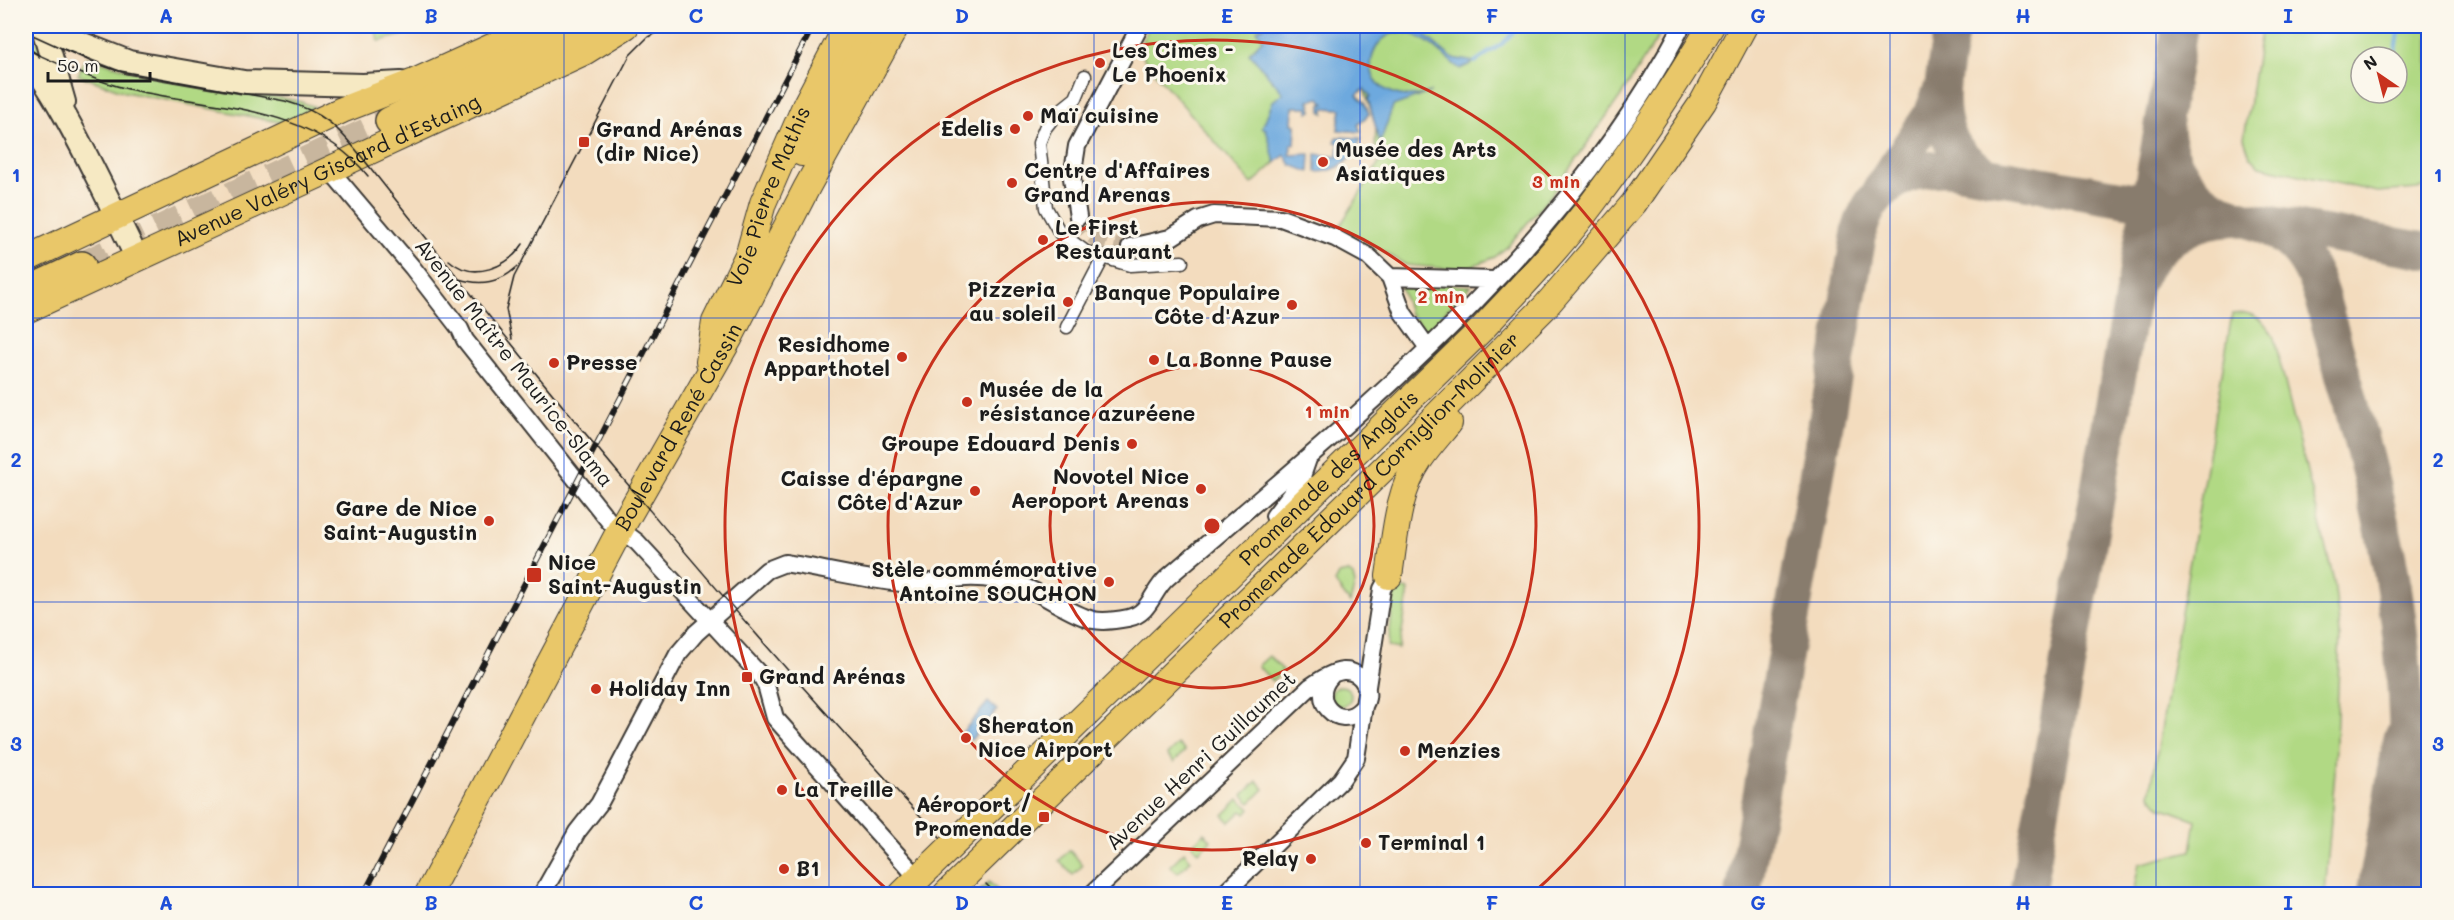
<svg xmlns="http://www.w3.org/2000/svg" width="2454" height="920" font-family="Mali,sans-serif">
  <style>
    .green { fill: #b1d984; stroke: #667a50; stroke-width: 1.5; fill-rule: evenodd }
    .water { fill: #6da9de; stroke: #44627d; stroke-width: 1.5 }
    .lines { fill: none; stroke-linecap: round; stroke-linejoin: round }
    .stream { stroke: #6da9de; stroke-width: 4 }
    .taxiway { stroke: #887c6d; stroke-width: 36 }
    .runway { stroke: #887c6d; stroke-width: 92 }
    .minor-tunnel { stroke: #c8b69e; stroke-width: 16; stroke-dasharray: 16 8; stroke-linecap: butt }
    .trunk-tunnel { stroke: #c8b69e; stroke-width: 27; stroke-dasharray: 27 14; stroke-linecap: butt }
    .pedestrian-casing { stroke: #3c3934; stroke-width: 15 }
    .minor-casing { stroke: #3c3934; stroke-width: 20 }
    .secondary-casing { stroke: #3c3934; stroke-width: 26 }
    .primary-casing { stroke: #3c3934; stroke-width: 28 }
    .trunk-casing { stroke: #3c3934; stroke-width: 30 }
    .pedestrian { stroke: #fff; stroke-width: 12 }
    .minor { stroke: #fff; stroke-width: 16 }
    .secondary { stroke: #f6e9c3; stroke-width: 22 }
    .primary { stroke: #e9c769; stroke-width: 26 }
    .trunk { stroke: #e9c769; stroke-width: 27 }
    .tram { stroke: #1c1c1c; stroke-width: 1.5 }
    .rail-casing { stroke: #1c1c1c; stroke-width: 6 }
    .rail { stroke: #fbf7ec; stroke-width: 4; stroke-dasharray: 11; stroke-linecap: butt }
    .grid { fill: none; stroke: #1d4ed8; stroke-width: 1.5; stroke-opacity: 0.55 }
    .ring { fill: none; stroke: #c8321e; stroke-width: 3 }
    .poi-dot { fill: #c8321e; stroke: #fbf7ec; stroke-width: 2 }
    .labels { text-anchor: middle; stroke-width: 6; stroke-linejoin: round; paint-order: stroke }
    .poi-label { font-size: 21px; font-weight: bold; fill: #1c1c1c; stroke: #fbf7ec; text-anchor: start }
    .street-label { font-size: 21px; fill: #1c1c1c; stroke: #fbf7ec }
    .centre { fill: #c8321e; stroke: #fbf7ec; stroke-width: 3 }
    .ring-label { font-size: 18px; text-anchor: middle; font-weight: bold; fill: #c8321e; stroke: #fbf7ec; stroke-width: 6; stroke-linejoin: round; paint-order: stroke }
    .neatline { fill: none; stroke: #1d4ed8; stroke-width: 2 }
    .grid-label { font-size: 20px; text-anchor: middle; font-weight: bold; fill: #1d4ed8 }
  </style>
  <rect width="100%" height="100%" fill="#fbf7ec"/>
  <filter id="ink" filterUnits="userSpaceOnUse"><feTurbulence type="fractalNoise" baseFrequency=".0167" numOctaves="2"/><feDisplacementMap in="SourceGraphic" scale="12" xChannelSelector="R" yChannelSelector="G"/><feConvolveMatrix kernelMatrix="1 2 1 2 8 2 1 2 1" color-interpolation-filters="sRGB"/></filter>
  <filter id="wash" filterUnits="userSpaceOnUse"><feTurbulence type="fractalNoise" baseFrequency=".008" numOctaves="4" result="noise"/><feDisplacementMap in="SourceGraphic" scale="24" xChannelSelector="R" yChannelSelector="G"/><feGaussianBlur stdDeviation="1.35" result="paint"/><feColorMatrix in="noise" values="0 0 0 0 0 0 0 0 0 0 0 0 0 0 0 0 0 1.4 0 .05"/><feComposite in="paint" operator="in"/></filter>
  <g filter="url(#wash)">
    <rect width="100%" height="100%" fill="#f3dcbe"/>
    <path class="green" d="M 374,26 L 437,26 L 379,41 Z
      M 1149,26 L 1665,26 L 1622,94 L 1551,195 L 1508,246 L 1495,257 L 1462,270 L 1406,265 L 1373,245 L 1338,229 L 1386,152 L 1375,147 L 1376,126 L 1364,89 L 1357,95 L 1364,102 L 1369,114 L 1358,125 L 1361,132 L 1338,130 L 1341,109 L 1324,108 L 1324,113 L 1321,111 L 1321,104 L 1325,104 L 1320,98 L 1309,100 L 1312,111 L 1308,112 L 1308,107 L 1293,107 L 1292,124 L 1296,125 L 1295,144 L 1291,144 L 1290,155 L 1284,155 L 1252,184 L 1147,64 L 1139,48 Z
      M 2262,26 L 2428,26 L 2428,185 L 2418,189 L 2377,192 L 2259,166 L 2250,156 L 2244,138 ZM 2361,57 L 2397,57 L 2397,93 L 2361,93 Z
      M 26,28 L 31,31 L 49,63 L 26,52 Z
      M 86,57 L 137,72 L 298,101 L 315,107 L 284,123 L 125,92 L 78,75 Z
      M 1400,283 L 1471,286 L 1426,331 L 1409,313 Z
      M 2245,313 C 2260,316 2267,325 2274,338 L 2334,581 L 2340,633 L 2335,771 L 2325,894 L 2133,894 L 2139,864 L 2191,851 L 2196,820 L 2161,807 L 2150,795 L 2232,314 Z
      M 1348,572 L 1353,576 L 1355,584 L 1350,603 L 1335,583 L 1339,574 Z
      M 1395,588 L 1409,590 L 1399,649 L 1388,647 Z
      M 1269,656 L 1283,670 L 1272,681 L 1258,666 Z
      M1331 696a10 10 0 1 1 20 0a10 10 0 1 1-20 0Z
      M 1178,744 L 1185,751 L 1174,762 L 1167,755 Z
      M 1257,781 L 1264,789 L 1250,803 L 1243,795 Z
      M 1239,799 L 1250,809 L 1246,814 L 1242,811 L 1230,822 L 1223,815 Z
      M 1204,833 L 1211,840 L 1199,852 L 1192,845 Z
      M 1069,850 L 1083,865 L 1073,875 L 1059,861 Z
      M 1184,852 L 1191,860 L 1178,873 L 1170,866 Z
      M 989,882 L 1001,894 L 981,894 L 979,892 Z"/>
    <path class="water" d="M 1264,26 L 1414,26 L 1452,58 L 1475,62 L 1460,69 C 1445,58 1430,40 1412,34 C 1370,20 1348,93 1409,96 C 1417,97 1425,93 1431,92 L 1393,106 L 1380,143 L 1368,99 L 1370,96 L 1364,89 L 1357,95 L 1364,102 L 1369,114 L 1358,125 L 1361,132 L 1338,130 L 1341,109 L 1324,108 L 1324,113 L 1321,111 L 1321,104 L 1325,104 L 1320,98 L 1309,100 L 1312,111 L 1308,112 L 1308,107 L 1293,107 L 1292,124 L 1296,125 L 1295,144 L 1291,144 L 1290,155 L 1310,154 L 1309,172 L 1291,165 L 1285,155 L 1275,163 L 1266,129 L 1262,128 L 1273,101 L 1283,93 L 1249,53 L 1263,39 L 1257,30 Z
      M 1337,137 L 1361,138 C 1353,159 1340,172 1316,172 L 1316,154 L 1338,157 L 1339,143 L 1335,142 Z
      M 988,702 L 997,710 L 971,740 L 962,733 Z"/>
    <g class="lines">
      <path class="stream" d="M 2395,57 L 2400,26
        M 1475,62 L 1503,43 L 1519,26"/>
      <path class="taxiway" d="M 1952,26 C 1942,83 1924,143 1989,176
        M 2165,125 C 2167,163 2192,201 2229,214 C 2247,220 2265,224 2280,235 C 2302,249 2313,271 2321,295 C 2346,388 2375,482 2392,577 C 2410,682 2410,789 2402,894
        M 1881,188 L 1932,113 L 1940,92
        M 2138,279 C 2155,244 2186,222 2224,219
        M 1743,894 L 1860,229 C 1872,187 1909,165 1952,169 L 2428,251
        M 2027,894 L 2180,26"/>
      <path class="runway" d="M 2403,894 L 2428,748"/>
    </g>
  </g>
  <g filter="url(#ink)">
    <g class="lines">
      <path class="minor-tunnel" d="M 1078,217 C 1091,241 1104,245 1130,247"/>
      <path class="trunk-tunnel" d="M 82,265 L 389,121"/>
      <defs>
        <path id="pedestrian" d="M 1085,76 L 1076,98 L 1056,114 L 1045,128 L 1039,143 L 1046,208 L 1060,233 L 1086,252 L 1130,265 L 1182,262
          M 1067,327 L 1103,258"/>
        <path id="minor" d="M 330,170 L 412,267 L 460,329 L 465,340 L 609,521 L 637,542 L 761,676 L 766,685 L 775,718 L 918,878
          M 1078,217 L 1072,178 L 1077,146 L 1140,26
          M 1130,247 L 1170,238 L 1198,220 L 1214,215 L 1281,218 L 1335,238 L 1368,256 L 1390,277 L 1403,313 L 1428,348
          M 1390,277 L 1494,280
          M 1274,516 L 1300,482 L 1308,459
          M 542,894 L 577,832 L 599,804 L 615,774 L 678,654 L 696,633 L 767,570 L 785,563 C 823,569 863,579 901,583 C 923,585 944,579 966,578 C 985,577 1005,581 1024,587 C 1047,595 1069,614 1093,620 C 1103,622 1118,620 1128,618 C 1150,614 1152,591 1167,578 C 1358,415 1563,252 1682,26
          M 1092,894 L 1310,687 C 1319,681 1332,672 1343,671 C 1364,670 1376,696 1360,710 C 1339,731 1308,700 1331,676
          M 1224,894 L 1341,780 L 1356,758 L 1382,589 L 1389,576"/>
        <path id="secondary" d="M 37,26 L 129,62 L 244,82 L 363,85 L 401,83
          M 43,28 L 64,102
          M 26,61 C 52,76 119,223 137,258"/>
        <g id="primary">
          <path d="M 802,153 L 868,26"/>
          <path d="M 26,259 L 342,110 L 414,82 L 538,26"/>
          <path id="s1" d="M 26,310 L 584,52 L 626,26"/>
          <path id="s2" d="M 709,362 L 715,322 L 749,253 L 763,203 L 806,104 L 847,26"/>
          <path d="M 1389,576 C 1395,538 1397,492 1420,459 C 1429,446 1439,435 1449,423"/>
          <path id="s3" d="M 428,894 L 620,530 L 729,339 L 807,187 L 896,26"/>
          <path id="s4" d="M 902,894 L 1482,329 C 1521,287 1560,247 1594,201 C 1636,145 1675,86 1711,26"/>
          <path id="s5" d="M 946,894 L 1386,466 L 1545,307 L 1634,203 L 1703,102 L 1744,26"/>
        </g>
        <path id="trunk" d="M 389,121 L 584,26
          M 26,291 L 82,265"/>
      </defs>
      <use href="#pedestrian" class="pedestrian-casing"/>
      <use href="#minor" class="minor-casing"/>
      <use href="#secondary" class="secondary-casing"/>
      <use href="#primary" class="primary-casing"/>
      <use href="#trunk" class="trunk-casing"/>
      <use href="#pedestrian" class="pedestrian"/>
      <use href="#minor" class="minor"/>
      <use href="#secondary" class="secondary"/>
      <use href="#primary" class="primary"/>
      <use href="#trunk" class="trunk"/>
      <path class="tram" d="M 26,32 L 92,62 L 115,70 L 285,101 C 323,112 337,126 361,156 C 546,390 736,620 940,837
        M 26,49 C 59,64 92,80 128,89 C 210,108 311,104 368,176
        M 449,260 C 473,282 508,267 523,244
        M 459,279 C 481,286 500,283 517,267
        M 512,339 L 506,309 L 514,277 L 630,55 L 648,37 L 669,26
        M 986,884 L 996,894"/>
      <defs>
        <path id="rail" d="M 364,894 L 813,26"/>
      </defs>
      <use href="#rail" class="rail-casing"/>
      <use href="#rail" class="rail"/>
    </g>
  </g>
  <path class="grid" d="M 298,26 L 298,894M 564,26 L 564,894M 829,26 L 829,894M 1094,26 L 1094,894M 1360,26 L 1360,894M 1625,26 L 1625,894M 1890,26 L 1890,894M 2156,26 L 2156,894M 26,318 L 2428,318M 26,602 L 2428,602"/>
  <g class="ring">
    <circle cx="1212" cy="526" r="162"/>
    <circle cx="1212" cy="526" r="324"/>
    <path d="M892 894A487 487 0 1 1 1532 894"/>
  </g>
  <g class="poi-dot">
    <circle cx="1100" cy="63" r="6"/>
    <circle cx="1028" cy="116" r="6"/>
    <circle cx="1015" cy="129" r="6"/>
    <rect x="578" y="136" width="12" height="12" rx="3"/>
    <circle cx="1323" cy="162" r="6"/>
    <circle cx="1012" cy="183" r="6"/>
    <circle cx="1043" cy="240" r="6"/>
    <circle cx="1068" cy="302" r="6"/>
    <circle cx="1292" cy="305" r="6"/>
    <circle cx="902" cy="357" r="6"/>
    <circle cx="1154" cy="360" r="6"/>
    <circle cx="554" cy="363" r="6"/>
    <circle cx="967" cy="402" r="6"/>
    <circle cx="1132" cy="444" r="6"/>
    <circle cx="1201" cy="489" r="6"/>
    <circle cx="975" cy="491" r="6"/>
    <circle cx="489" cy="521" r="6"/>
    <rect x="526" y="567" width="16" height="16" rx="3"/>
    <circle cx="1109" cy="582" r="6"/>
    <rect x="741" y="671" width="12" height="12" rx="3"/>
    <circle cx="596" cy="689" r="6"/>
    <circle cx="966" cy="738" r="6"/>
    <circle cx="1405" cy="751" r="6"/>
    <circle cx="782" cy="790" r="6"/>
    <rect x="1038" y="811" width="12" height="12" rx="3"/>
    <circle cx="1366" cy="843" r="6"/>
    <circle cx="1311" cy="859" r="6"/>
    <circle cx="784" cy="869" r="6"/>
  </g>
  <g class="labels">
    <g class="poi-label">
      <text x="1112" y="58">Les Cimes -<tspan x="1112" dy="24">Le Phoenix</tspan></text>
      <text x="1040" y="123">Maï cuisine</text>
      <text x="1003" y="136" text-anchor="end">Edelis</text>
      <text x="596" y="137">Grand Arénas<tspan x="596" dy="24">(dir Nice)</tspan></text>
      <text x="1335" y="157">Musée des Arts<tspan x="1335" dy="24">Asiatiques</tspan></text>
      <text x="1024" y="178">Centre d'Affaires<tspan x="1024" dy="24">Grand Arenas</tspan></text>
      <text x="1055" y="235">Le First<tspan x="1055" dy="24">Restaurant</tspan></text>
      <text x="1056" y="297" text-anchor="end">Pizzeria<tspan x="1056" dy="24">au soleil</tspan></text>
      <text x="1280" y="300" text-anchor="end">Banque Populaire<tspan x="1280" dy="24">Côte d'Azur</tspan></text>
      <text x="890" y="352" text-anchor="end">Residhome<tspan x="890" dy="24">Apparthotel</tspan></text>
      <text x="1166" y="367">La Bonne Pause</text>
      <text x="566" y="370">Presse</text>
      <text x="979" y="397">Musée de la<tspan x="979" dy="24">résistance azuréene</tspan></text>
      <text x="1120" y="451" text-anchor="end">Groupe Edouard Denis</text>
      <text x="1189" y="484" text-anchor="end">Novotel Nice<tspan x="1189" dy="24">Aeroport Arenas</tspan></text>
      <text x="963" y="486" text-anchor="end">Caisse d'épargne<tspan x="963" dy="24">Côte d'Azur</tspan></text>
      <text x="477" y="516" text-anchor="end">Gare de Nice<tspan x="477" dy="24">Saint-Augustin</tspan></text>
      <text x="548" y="570">Nice<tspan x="548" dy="24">Saint-Augustin</tspan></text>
      <text x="1097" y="577" text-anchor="end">Stèle commémorative<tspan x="1097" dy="24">Antoine SOUCHON</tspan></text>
      <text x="759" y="684">Grand Arénas</text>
      <text x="608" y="696">Holiday Inn</text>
      <text x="978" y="733">Sheraton<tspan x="978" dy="24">Nice Airport</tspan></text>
      <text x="1417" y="758">Menzies</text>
      <text x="794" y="797">La Treille</text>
      <text x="1032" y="812" text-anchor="end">Aéroport /<tspan x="1032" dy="24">Promenade</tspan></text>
      <text x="1378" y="850">Terminal 1</text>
      <text x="1299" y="866" text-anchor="end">Relay</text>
      <text x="796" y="876">B1</text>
    </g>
    <g class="street-label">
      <text dy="7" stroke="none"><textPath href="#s1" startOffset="332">Avenue Valéry Giscard d'Estaing</textPath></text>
      <text dy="7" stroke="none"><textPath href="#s2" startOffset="177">Voie Pierre Mathis</textPath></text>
      <text transform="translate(514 363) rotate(52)" y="7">Avenue Maître Maurice-Slama</text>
      <text dy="7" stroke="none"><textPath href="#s3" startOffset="530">Boulevard René Cassin</textPath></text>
      <text dy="7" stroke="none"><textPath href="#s4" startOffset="596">Promenade des Anglais</textPath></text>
      <text dy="7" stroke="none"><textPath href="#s5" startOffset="592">Promenade Edouard Corniglion-Molinier</textPath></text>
      <text transform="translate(1201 761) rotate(-43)" y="7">Avenue Henri Guillaumet</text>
    </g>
  </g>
  <circle cx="1212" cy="526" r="9" class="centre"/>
  <g class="ring-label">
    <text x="1556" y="188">3 min</text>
    <text x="1441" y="303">2 min</text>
    <text x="1327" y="418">1 min</text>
  </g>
  <rect width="2454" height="920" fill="none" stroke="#fbf7ec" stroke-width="66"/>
  <g transform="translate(2379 75) rotate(325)"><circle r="28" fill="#fbf7ec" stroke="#a29f99" stroke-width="1.5"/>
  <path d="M0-4.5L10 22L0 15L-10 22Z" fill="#c8321e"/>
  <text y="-9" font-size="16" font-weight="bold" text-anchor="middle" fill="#1c1c1c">N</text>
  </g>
  <path d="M48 72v9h102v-9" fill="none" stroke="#1c1c1c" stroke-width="3"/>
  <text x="57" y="72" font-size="18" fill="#1c1c1c" stroke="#fbf7ec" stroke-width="4.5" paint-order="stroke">50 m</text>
  <rect x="33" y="33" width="2388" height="854" class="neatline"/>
  <g class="grid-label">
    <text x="166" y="23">A</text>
    <text x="431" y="23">B</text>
    <text x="696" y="23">C</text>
    <text x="962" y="23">D</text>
    <text x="1227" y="23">E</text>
    <text x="1492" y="23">F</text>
    <text x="1758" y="23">G</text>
    <text x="2023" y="23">H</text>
    <text x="2288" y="23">I</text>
    <text x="16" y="182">1</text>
    <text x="2438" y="182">1</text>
    <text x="16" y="467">2</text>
    <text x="2438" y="467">2</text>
    <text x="16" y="751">3</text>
    <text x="2438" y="751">3</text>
    <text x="166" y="910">A</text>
    <text x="431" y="910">B</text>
    <text x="696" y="910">C</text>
    <text x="962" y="910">D</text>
    <text x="1227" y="910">E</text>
    <text x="1492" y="910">F</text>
    <text x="1758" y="910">G</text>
    <text x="2023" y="910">H</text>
    <text x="2288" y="910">I</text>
  </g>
</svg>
